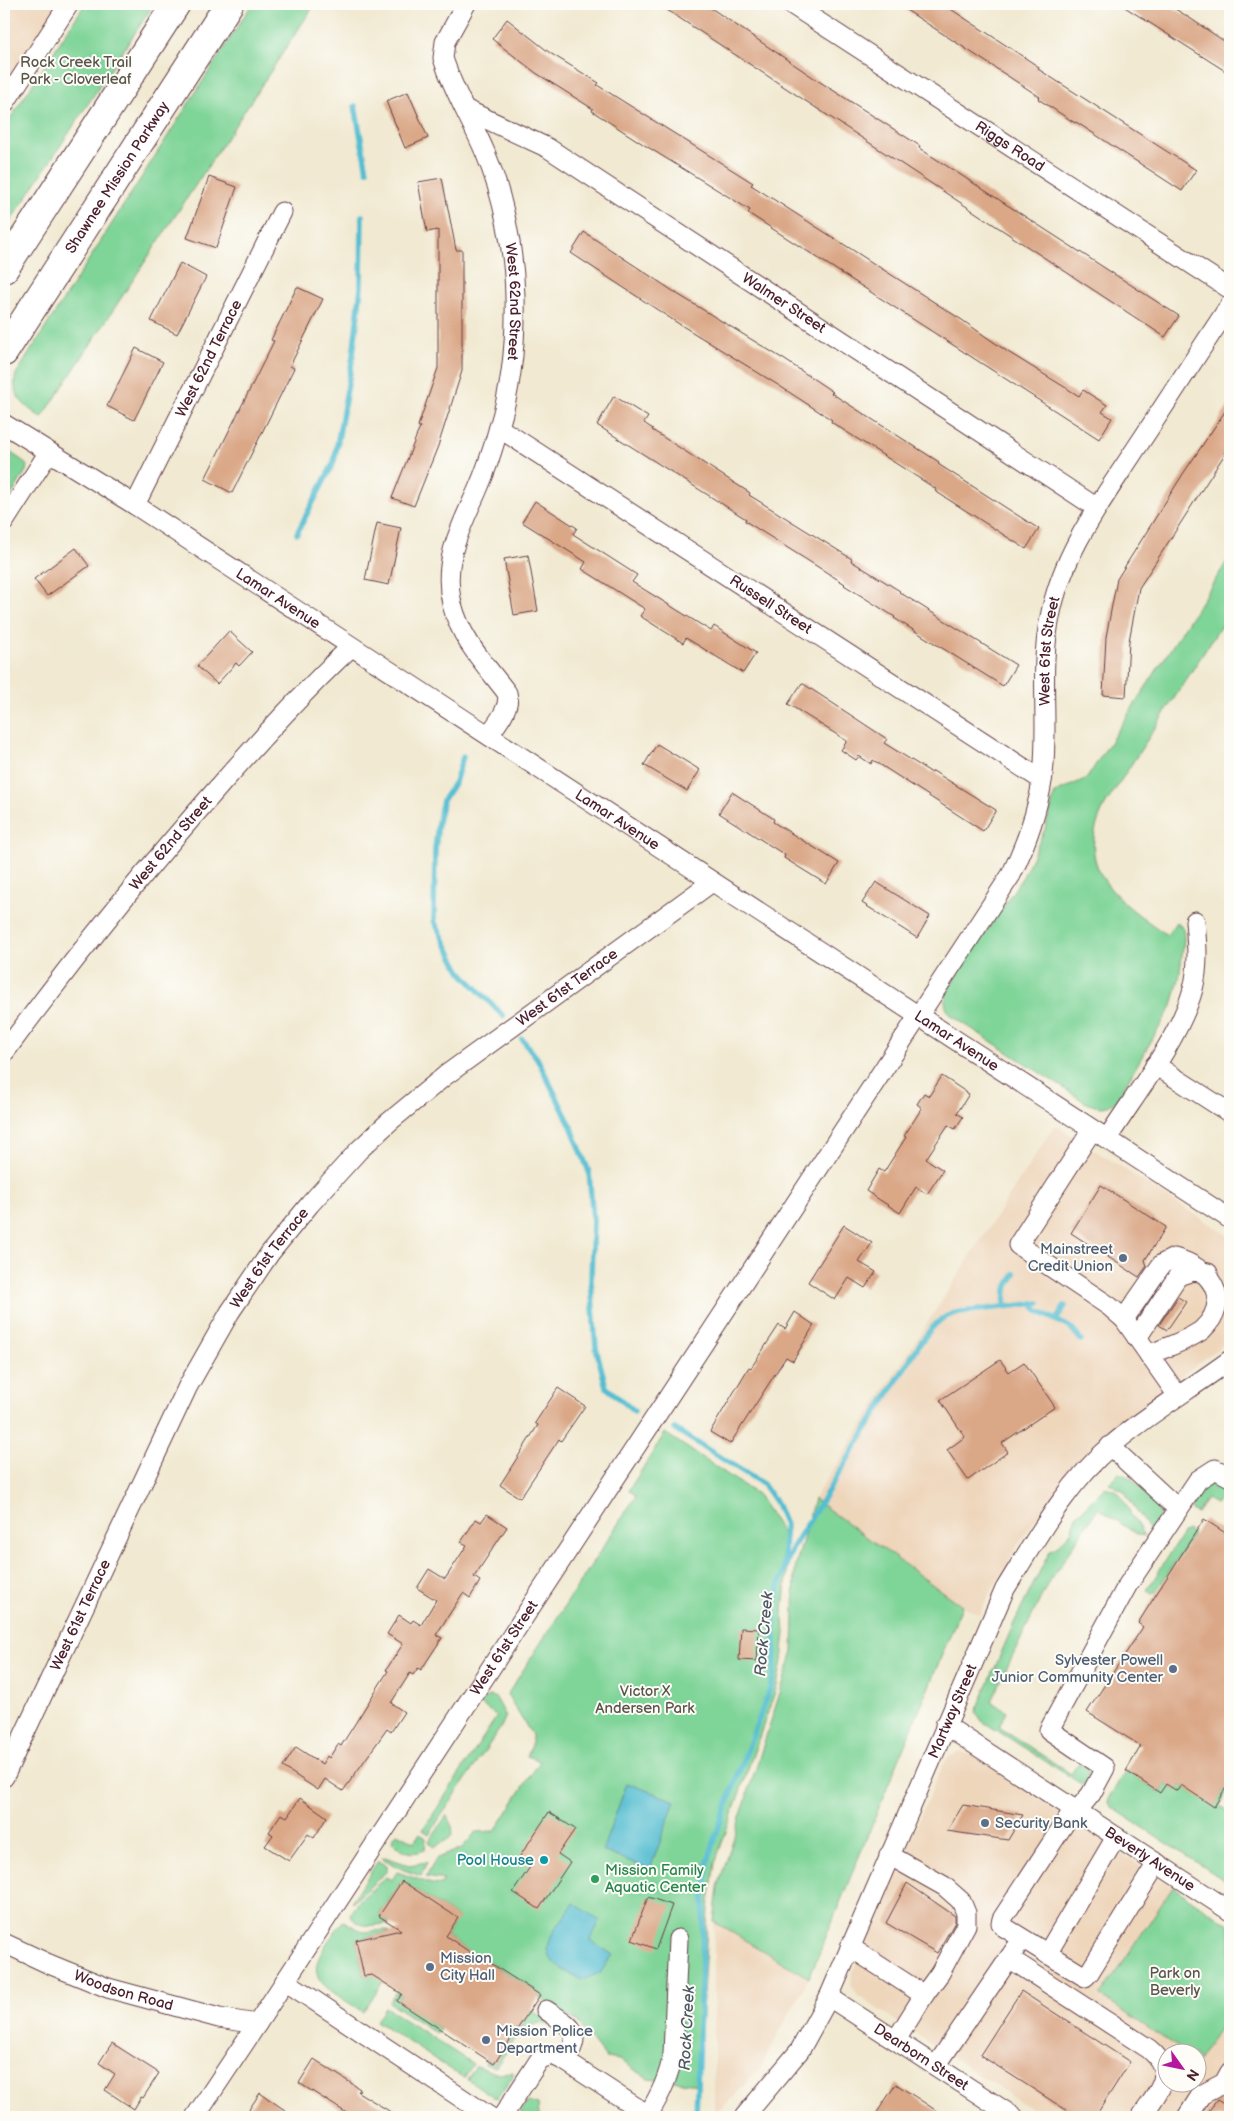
<svg xmlns="http://www.w3.org/2000/svg" width="1234" height="2121" font-family="'Balsamiq Sans',sans-serif">
  <style>
    .built { fill: #eed6bb }
    .green { fill: #7fd498; stroke: #647a62 }
    .water { fill: #54bed1; stroke: #4f6e7e }
    .lines { fill: none; stroke-linecap: round; stroke-linejoin: round }
    .stream { stroke: #54bed1; stroke-width: 5.5 }
    .building { fill: #daa787 }
    .minor-casing { stroke: #633d44; stroke-width: 21 }
    .highway-casing { stroke: #633d44; stroke-width: 30 }
    .minor { stroke: #fff; stroke-width: 19 }
    .highway { stroke: #fff; stroke-width: 28 }
    .service-dot { fill: #5c6f8a; stroke: #fdfcf7; stroke-width: 2 }
    .culture-dot { fill: #0f9aa8; stroke: #fdfcf7; stroke-width: 2 }
    .leisure-dot { fill: #2e9e5b; stroke: #fdfcf7; stroke-width: 2 }
    .labels { text-anchor: middle; stroke-width: 4; stroke-linejoin: round; paint-order: stroke }
    .park-label { font-size: 15px; fill: #5a554c; stroke: #fdfcf7 }
    .street-label { font-size: 15px; fill: #4a1f2b; stroke: #fdfcf7 }
    .service-label { font-size: 15px; fill: #4e5e75; stroke: #fdfcf7; text-anchor: start }
    .culture-label { font-size: 15px; fill: #0d838f; stroke: #fdfcf7; text-anchor: end }
    .leisure-label { font-size: 15px; fill: #27864d; stroke: #fdfcf7; text-anchor: start }
    .water-label { font-size: 16px; font-style: italic; fill: #4e5765; stroke: #fdfcf7 }
  </style>
  <rect width="100%" height="100%" fill="#fdfcf7"/>
  <filter id="ink" filterUnits="userSpaceOnUse"><feTurbulence type="fractalNoise" baseFrequency=".02" numOctaves="2"/><feDisplacementMap in="SourceGraphic" scale="10" xChannelSelector="R" yChannelSelector="G"/><feConvolveMatrix kernelMatrix="1 2 1 2 8 2 1 2 1" color-interpolation-filters="sRGB"/></filter>
  <filter id="wash" filterUnits="userSpaceOnUse"><feTurbulence type="fractalNoise" baseFrequency=".0096" numOctaves="4" result="noise"/><feDisplacementMap in="SourceGraphic" scale="20" xChannelSelector="R" yChannelSelector="G"/><feGaussianBlur stdDeviation="1.12" result="paint"/><feColorMatrix in="noise" values="0 0 0 0 0 0 0 0 0 0 0 0 0 0 0 0 0 1.4 0 .05"/><feComposite in="paint" operator="in"/></filter>
  <g filter="url(#wash)">
    <rect width="100%" height="100%" fill="#f1e9d1"/>
    <path class="built" d="M 4,4 L 58,4 L 4,87 Z
      M 1055,1125 L 1230,1237 L 1230,1340 L 1111,1428 L 1085,1455 L 1054,1493 L 1019,1543 L 979,1614 L 962,1606 L 814,1499 Z
      M 961,1752 L 973,1755 L 1173,1887 L 1100,1996 L 1186,2053 L 1166,2054 L 1166,2084 L 1196,2084 L 1197,2060 L 1198,2061 L 1230,2012 L 1230,2117 L 1044,2117 L 858,1996 L 851,1983 L 852,1972 L 941,1769 L 947,1758 Z
      M 714,1922 L 809,1978 L 761,2066 L 727,2104 L 714,2113 Z"/>
    <path class="green" d="M 85,4 L 154,4 L 4,231 L 4,128 Z
      M 252,4 L 315,4 L 42,418 C 26,407 10,397 16,374 Z
      M 4,448 L 23,461 L 27,466 L 26,471 L 4,507 Z
      M 1230,557 L 1230,612 L 1105,805 C 1071,870 1119,901 1167,935 L 1176,922 L 1183,928 L 1184,940 L 1179,979 L 1172,1006 L 1117,1099 C 1108,1110 1097,1108 1085,1102 L 952,1016 C 941,1005 945,995 952,983 L 1024,875 L 1045,829 L 1055,793 L 1087,778 Z
      M 665,1433 L 758,1495 L 786,1538 L 787,1575 L 783,1609 L 785,1632 L 782,1661 L 777,1686 L 715,1863 L 708,1909 L 698,2084 L 648,2078 L 619,2060 L 606,2058 L 577,2022 L 538,1997 L 540,1994 L 485,1959 L 483,1961 L 446,1936 L 458,1918 L 402,1881 L 379,1915 L 390,1923 C 376,1925 358,1930 350,1915 L 360,1900 L 386,1877 L 392,1880 L 397,1872 L 432,1884 L 441,1885 L 444,1880 L 426,1877 L 436,1859 L 462,1848 L 476,1832 L 495,1831 L 540,1761 L 527,1756 L 532,1745 L 532,1735 L 507,1695 L 636,1496 L 629,1490 Z
      M 1119,1473 L 1131,1478 L 1159,1507 L 1160,1519 L 1151,1532 L 1124,1491 L 1109,1483 Z
      M 1215,1481 L 1230,1486 L 1230,1500 L 1228,1504 L 1220,1499 L 1216,1504 L 1207,1499 L 1197,1513 L 1189,1509 L 1203,1489 Z
      M 1105,1487 L 1116,1490 L 1119,1493 L 1144,1536 L 1138,1535 L 1098,1508 L 1047,1585 L 991,1701 L 1007,1711 L 999,1727 L 1071,1774 L 1079,1763 C 1090,1767 1091,1778 1083,1785 L 982,1721 L 976,1712 L 1014,1623 L 1050,1551 L 1058,1546 L 1071,1532 L 1076,1516 Z
      M 814,1499 L 962,1606 L 809,1978 L 714,1922 L 718,1887 L 793,1652 L 795,1569 Z
      M 1188,1530 L 1192,1533 L 1192,1536 L 1155,1593 L 1151,1594 L 1147,1590 L 1184,1532 Z
      M 490,1696 L 496,1698 L 506,1716 L 501,1727 L 429,1834 L 423,1830 L 497,1716 L 480,1704 L 486,1697 Z
      M 1126,1771 L 1160,1793 L 1166,1784 L 1177,1791 L 1181,1785 L 1214,1806 L 1225,1789 L 1227,1791 L 1221,1805 L 1230,1813 L 1230,1884 L 1110,1806 L 1108,1803 L 1109,1797 Z
      M 447,1815 C 458,1837 453,1837 433,1847 L 429,1841 Z
      M 397,1833 L 414,1842 L 420,1833 L 426,1838 L 425,1850 C 412,1855 403,1853 393,1842 L 394,1836 Z
      M 385,1857 L 409,1865 L 427,1862 L 421,1876 L 404,1870 L 382,1858 Z
      M 378,1861 L 387,1865 L 387,1871 L 352,1903 L 351,1902 Z
      M 1173,1887 L 1230,1925 L 1230,2012 L 1198,2061 L 1196,2054 L 1186,2053 L 1100,1996 Z
      M 343,1921 L 364,1932 L 385,1930 L 390,1932 L 356,1940 L 364,1976 L 379,1973 L 386,1977 L 363,2012 C 311,1978 300,1977 343,1921 Z
      M 399,1987 L 404,1991 L 397,2000 L 440,2029 L 437,2034 L 389,2002 Z
      M 385,2007 L 473,2064 L 464,2078 L 376,2021 Z
      M 531,2010 L 553,2024 L 556,2027 L 539,2023 L 523,2029 L 520,2027 Z
      M 516,2031 L 519,2033 L 496,2067 L 484,2064 L 486,2059 L 494,2064 Z
      M 476,2066 L 496,2073 L 513,2072 L 513,2076 L 497,2099 L 467,2079 Z
      M 528,2102 L 538,2105 L 539,2115 L 542,2117 L 524,2117 L 519,2114 Z"/>
    <path class="water" d="M 627,1783 L 675,1801 L 650,1869 L 602,1851 Z
      M 574,1903 L 600,1921 L 590,1940 L 613,1955 L 600,1973 L 582,1980 C 569,1974 542,1961 548,1943 C 552,1931 567,1914 574,1903 Z"/>
    <g class="lines">
      <path class="stream" d="M 355,106 L 367,171
        M 297,533 L 334,462 L 353,356 L 361,287 L 362,216
        M 463,757 L 455,782 L 443,800 L 438,822 L 435,850 L 434,921 L 461,972 L 503,1016
        M 522,1039 L 537,1058 L 571,1126 L 589,1172 L 593,1220 L 591,1280 L 596,1348 L 606,1387 L 634,1411
        M 1033,1303 L 1038,1311 L 1071,1328 L 1081,1340
        M 1005,1307 L 1006,1289 L 1015,1274
        M 1056,1320 L 1065,1306
        M 675,1429 L 763,1484 L 776,1503 L 785,1525 L 784,1565
        M 696,2116 L 704,1900 L 708,1862 L 719,1826 L 771,1686 C 778,1660 773,1636 775,1610 C 777,1588 785,1567 793,1547 L 919,1345 C 931,1328 939,1316 960,1312 L 1039,1303"/>
    </g>
    <g id="blocks">
      <path class="building" d="M 658,4 L 705,4 L 817,80 L 920,146 L 919,148 L 1179,316 L 1165,337 Z
        M 897,4 L 943,4 L 1039,67 L 1038,69 L 1196,170 L 1182,191 L 1076,122 L 1075,123 L 1038,99 L 1040,97 Z
        M 1120,4 L 1167,4 L 1185,15 L 1230,45 L 1230,74 Z
        M 507,19 L 550,53 L 599,83 L 597,85 L 753,183 L 751,185 L 962,320 L 1008,352 L 1079,396 L 1083,390 L 1107,405 L 1102,412 L 1112,418 L 1099,439 L 748,213 L 750,210 L 646,146 L 592,111 L 593,109 L 536,73 L 492,39 Z
        M 408,92 L 428,138 L 405,148 L 386,101 Z
        M 209,177 L 237,187 L 216,248 L 187,238 Z
        M 442,178 L 456,250 L 462,250 L 462,371 L 438,446 L 414,506 L 392,498 L 420,427 L 418,426 L 438,368 L 438,230 L 427,232 L 418,182 Z
        M 584,232 L 679,295 L 785,360 L 833,392 L 831,393 L 939,462 L 938,464 L 1039,529 L 1026,549 L 935,491 L 936,489 L 831,422 L 832,420 L 778,385 L 676,322 L 571,253 Z
        M 180,263 L 206,277 L 177,334 L 151,321 Z
        M 297,287 L 323,299 L 290,366 L 294,368 L 232,493 L 205,479 L 274,341 L 271,340 Z
        M 136,348 L 163,362 L 134,420 L 107,406 Z
        M 614,396 L 648,417 L 644,423 L 653,429 L 652,430 L 750,493 L 749,495 L 852,559 L 851,561 L 900,591 L 899,592 L 1016,665 L 1003,686 L 894,618 L 895,617 L 844,585 L 845,584 L 745,521 L 746,519 L 597,425 Z
        M 1230,404 L 1230,446 L 1139,588 L 1129,641 L 1126,697 L 1103,695 L 1106,637 L 1117,579 L 1183,474 Z
        M 535,501 L 577,528 L 573,534 L 637,575 L 632,582 L 711,631 L 714,626 L 756,653 L 743,673 L 686,638 L 683,643 L 640,616 L 645,609 L 582,569 L 586,562 L 522,522 Z
        M 377,523 L 401,528 L 389,585 L 365,580 Z
        M 76,548 L 89,566 L 47,596 L 34,579 Z
        M 528,555 L 538,611 L 514,615 L 504,559 Z
        M 229,631 L 252,652 L 239,666 L 236,663 L 217,684 L 197,666 Z
        M 802,683 L 887,739 L 884,743 L 932,773 L 933,771 L 996,810 L 983,831 L 873,760 L 871,764 L 859,756 L 856,760 L 841,750 L 847,741 L 788,704 Z
        M 657,744 L 700,770 L 687,791 L 644,765 Z
        M 732,792 L 774,819 L 773,822 L 839,863 L 826,884 L 784,858 L 785,855 L 719,813 Z
        M 876,882 L 930,916 L 917,938 L 862,903 Z
        M 942,1076 L 969,1094 L 957,1113 L 963,1117 L 955,1129 L 948,1125 L 926,1159 L 943,1170 L 927,1194 L 916,1187 L 900,1213 L 866,1191 L 879,1169 L 884,1172 L 906,1137 L 904,1136 L 922,1108 L 917,1104 L 924,1093 L 929,1096 Z
        M 1101,1185 L 1166,1227 L 1145,1260 L 1147,1266 L 1139,1277 L 1071,1233 Z
        M 844,1225 L 872,1243 L 859,1262 L 876,1272 L 865,1288 L 849,1278 L 835,1300 L 808,1282 Z
        M 1178,1297 L 1186,1302 L 1167,1330 L 1159,1325 Z
        M 795,1312 L 814,1325 L 793,1361 L 786,1357 L 730,1444 L 710,1432 L 749,1367 L 751,1368 L 779,1325 L 785,1329 Z
        M 1000,1360 L 1009,1372 L 1024,1362 L 1055,1407 L 1002,1443 L 1008,1452 L 968,1480 L 947,1450 L 965,1437 L 940,1400 Z
        M 558,1388 L 585,1406 L 561,1441 L 559,1439 L 520,1498 L 500,1485 L 538,1425 L 535,1423 Z
        M 487,1514 L 507,1527 L 474,1577 L 480,1581 L 470,1598 L 463,1593 L 436,1635 L 442,1638 L 421,1670 L 418,1668 L 413,1675 L 410,1673 L 391,1703 L 404,1712 L 391,1732 L 387,1729 L 343,1791 L 325,1779 L 318,1790 L 283,1767 L 296,1747 L 322,1764 L 327,1756 L 329,1758 L 338,1744 L 341,1746 L 388,1671 L 386,1670 L 403,1644 L 387,1634 L 399,1615 L 411,1623 L 413,1620 L 421,1625 L 436,1600 L 417,1588 L 429,1569 L 445,1579 L 467,1545 L 461,1542 L 476,1519 L 481,1522 Z
        M 1204,1519 L 1230,1536 L 1230,1793 L 1225,1789 L 1214,1807 L 1181,1785 L 1177,1791 L 1166,1784 L 1160,1793 L 1126,1771 L 1141,1746 L 1087,1712 L 1143,1627 L 1138,1623 Z
        M 741,1628 L 759,1629 L 757,1661 L 739,1660 Z
        M 300,1798 L 327,1817 L 314,1838 L 308,1834 L 289,1861 L 265,1846 L 273,1835 L 269,1832 L 281,1814 L 287,1817 Z
        M 963,1805 L 1023,1815 L 1008,1840 L 947,1831 Z
        M 549,1812 L 575,1829 L 558,1854 L 570,1862 L 539,1909 L 513,1892 L 530,1867 L 518,1859 Z
        M 402,1881 L 458,1918 L 446,1936 L 483,1961 L 484,1959 L 540,1995 L 494,2064 L 397,2001 L 402,1994 L 372,1975 L 364,1976 L 356,1940 L 401,1930 L 379,1916 Z
        M 907,1883 L 955,1916 L 955,1922 L 937,1953 L 886,1923 Z
        M 648,1897 L 672,1905 L 656,1949 L 632,1940 Z
        M 1021,1991 L 1130,2062 L 1095,2117 L 1077,2117 L 980,2055 Z
        M 112,2043 L 159,2073 L 143,2098 L 141,2097 L 134,2109 L 105,2090 L 115,2074 L 99,2063 Z
        M 314,2059 L 360,2089 L 358,2092 L 399,2117 L 353,2117 L 299,2083 Z
        M 896,2084 L 946,2117 L 874,2117 Z
        M 260,2093 L 276,2104 L 295,2117 L 244,2117 Z
        M 1217,2100 L 1230,2108 L 1230,2117 L 1204,2117 Z"/>
    </g>
  </g>
  <g filter="url(#ink)">
    <use href="#blocks" fill-opacity="0" stroke="#633d44" stroke-width="1"/>
    <g class="lines">
      <defs>
        <g id="minor">
          <path id="s1" d="M 466,4 L 445,42 L 443,58 C 453,91 472,121 485,152 C 503,195 514,249 515,296 C 516,340 512,385 499,427 C 493,449 486,471 477,491 C 460,529 442,561 452,604 C 461,640 485,664 507,693 C 511,708 497,723 489,735"/>
          <path id="s2" d="M 791,4 L 1230,289"/>
          <path d="M 4,104 L 69,4"/>
          <path id="s3" d="M 465,109 L 548,148 L 1097,508"/>
          <path id="s4" d="M 4,424 L 135,505 L 1230,1219"/>
          <path id="s5" d="M 499,428 L 1042,780"/>
          <path id="s6" d="M 135,505 L 282,212"/>
          <path d="M 4,522 L 49,452"/>
          <path id="s7" d="M 4,1053 C 73,959 146,869 223,782 C 264,736 306,689 351,647"/>
          <path d="M 1155,1065 L 1230,1113"/>
          <path d="M 1092,1130 L 1018,1245 L 1109,1306 L 1124,1319 L 1178,1396"/>
          <path d="M 1107,1139 C 1134,1096 1180,1038 1193,989 C 1199,966 1197,944 1195,921"/>
          <path d="M 1124,1319 L 1162,1264 L 1174,1258 C 1210,1267 1234,1300 1202,1330 C 1187,1341 1166,1347 1149,1355"/>
          <path d="M 1137,1338 L 1178,1276 L 1193,1271 L 1208,1273"/>
          <path d="M 1110,1446 L 1178,1509"/>
          <path id="s8" d="M 945,1725 L 1230,1911"/>
          <path id="s9" d="M 4,1777 L 188,1386 L 230,1312 L 270,1253 L 310,1204 L 359,1150 L 389,1122 L 446,1075 L 712,882"/>
          <path d="M 1074,1809 L 1002,1919 L 1001,1923 L 1004,1927 L 1085,1977 L 1089,1973 L 1157,1863"/>
          <path d="M 1077,1811 L 1091,1794 L 1105,1768 L 1049,1730 L 1127,1586 L 1198,1480 L 1215,1469 L 1230,1477"/>
          <path d="M 889,1855 L 944,1886 L 961,1901 L 966,1913 L 966,1925 L 940,1973 L 924,1995"/>
          <path id="s10" d="M 4,1943 L 49,1964 L 108,1988 L 219,2018 L 257,2024 L 195,2117"/>
          <path d="M 850,1947 L 924,1995 L 896,2040"/>
          <path d="M 1047,1954 L 1116,1837"/>
          <path d="M 1009,1958 L 1149,2049 C 1178,2073 1158,2092 1141,2117"/>
          <path d="M 285,1981 L 490,2117"/>
          <path id="s11" d="M 829,1997 L 1014,2117"/>
          <path d="M 546,2010 C 571,2027 584,2030 565,2061 L 648,2115 C 660,2095 669,2077 673,2054 L 678,1939"/>
          <path id="s12" d="M 257,2024 L 1011,875 C 1027,842 1038,811 1043,775 C 1049,723 1039,669 1050,617 C 1062,554 1101,502 1135,450 C 1167,402 1198,353 1230,305"/>
          <path d="M 936,2066 L 1016,1948"/>
          <path d="M 502,2117 L 540,2059 L 553,2055 L 565,2061"/>
          <path id="s13" d="M 744,2117 L 800,2050 L 829,1997 L 1005,1589 C 1036,1539 1067,1483 1112,1445 C 1149,1413 1191,1389 1230,1360"/>
          <path d="M 1187,2117 L 1201,2095 L 1224,2083 L 1230,2072"/>
        </g>
        <g id="highway">
          <path d="M 4,269 L 176,4"/>
          <path id="s14" d="M 4,352 L 229,4"/>
        </g>
      </defs>
      <use href="#minor" class="minor-casing"/>
      <use href="#highway" class="highway-casing"/>
      <use href="#minor" class="minor"/>
      <use href="#highway" class="highway"/>
    </g>
  </g>
  <g class="service-dot">
    <circle cx="1123" cy="1258" r="5"/>
    <circle cx="1173" cy="1669" r="5"/>
    <circle cx="985" cy="1823" r="5"/>
    <circle cx="430" cy="1967" r="5"/>
    <circle cx="486" cy="2040" r="5"/>
  </g>
  <circle class="culture-dot" cx="544" cy="1860" r="5"/>
  <circle class="leisure-dot" cx="595" cy="1879" r="5"/>
  <g class="labels">
    <g class="park-label">
      <text x="76" y="67">Rock Creek Trail<tspan x="76" dy="17">Park - Cloverleaf</tspan></text>
      <text x="645" y="1696">Victor X<tspan x="645" dy="17">Andersen Park</tspan></text>
      <text x="1175" y="1978">Park on<tspan x="1175" dy="17">Beverly</tspan></text>
    </g>
    <g class="street-label">
      <text dy="5" stroke="none"><textPath href="#s2" startOffset="261">Riggs Road</textPath></text>
      <text dy="5" stroke="none"><textPath href="#s14" startOffset="208">Shawnee Mission Parkway</textPath></text>
      <text dy="5" stroke="none"><textPath href="#s1" startOffset="316">West 62nd Street</textPath></text>
      <text dy="5" stroke="none"><textPath href="#s3" startOffset="374">Walmer Street</textPath></text>
      <text dy="5" stroke="none"><textPath href="#s6" startOffset="164">West 62nd Terrace</textPath></text>
      <text dy="5" stroke="none"><textPath href="#s4" startOffset="325">Lamar Avenue</textPath></text>
      <text dy="5" stroke="none"><textPath href="#s5" startOffset="324">Russell Street</textPath></text>
      <text dy="5" stroke="none"><textPath href="#s12" startOffset="1604">West 61st Street</textPath></text>
      <text dy="5" stroke="none"><textPath href="#s4" startOffset="730">Lamar Avenue</textPath></text>
      <text dy="5" stroke="none"><textPath href="#s7" startOffset="268">West 62nd Street</textPath></text>
      <text dy="5" stroke="none"><textPath href="#s9" startOffset="989">West 61st Terrace</textPath></text>
      <text dy="5" stroke="none"><textPath href="#s4" startOffset="1135">Lamar Avenue</textPath></text>
      <text dy="5" stroke="none"><textPath href="#s9" startOffset="584">West 61st Terrace</textPath></text>
      <text dy="5" stroke="none"><textPath href="#s9" startOffset="179">West 61st Terrace</textPath></text>
      <text dy="5" stroke="none"><textPath href="#s12" startOffset="450">West 61st Street</textPath></text>
      <text dy="5" stroke="none"><textPath href="#s13" startOffset="459">Martway Street</textPath></text>
      <text dy="5" stroke="none"><textPath href="#s8" startOffset="245">Beverly Avenue</textPath></text>
      <text dy="5" stroke="none"><textPath href="#s10" startOffset="129">Woodson Road</textPath></text>
      <text dy="5" stroke="none"><textPath href="#s11" startOffset="110">Dearborn Street</textPath></text>
    </g>
    <g class="service-label">
      <text x="1113" y="1254" text-anchor="end">Mainstreet<tspan x="1113" dy="17">Credit Union</tspan></text>
      <text x="1163" y="1665" text-anchor="end">Sylvester Powell<tspan x="1163" dy="17">Junior Community Center</tspan></text>
      <text x="995" y="1828">Security Bank</text>
      <text x="440" y="1963">Mission<tspan x="440" dy="17">City Hall</tspan></text>
      <text x="496" y="2036">Mission Police<tspan x="496" dy="17">Department</tspan></text>
    </g>
    <g class="culture-label">
      <text x="534" y="1865">Pool House</text>
    </g>
    <g class="leisure-label">
      <text x="605" y="1875">Mission Family<tspan x="605" dy="17">Aquatic Center</tspan></text>
    </g>
    <g class="water-label">
      <text transform="translate(763 1634) rotate(-85)" y="6">Rock Creek</text>
      <text transform="translate(686 2028) rotate(-87)" y="6">Rock Creek</text>
    </g>
  </g>
  <rect width="1234" height="2121" fill="none" stroke="#fdfcf7" stroke-width="20"/>
  <g transform="translate(1182 2068) rotate(123)"><circle r="24" fill="#fdfcf7" stroke="#b5a4a5"/>
  <path d="M0-4L9 19L0 12L-9 19Z" fill="#b5179e"/>
  <text y="-8" font-size="14" font-weight="bold" text-anchor="middle" fill="#4a1f2b">N</text>
  </g>
</svg>
